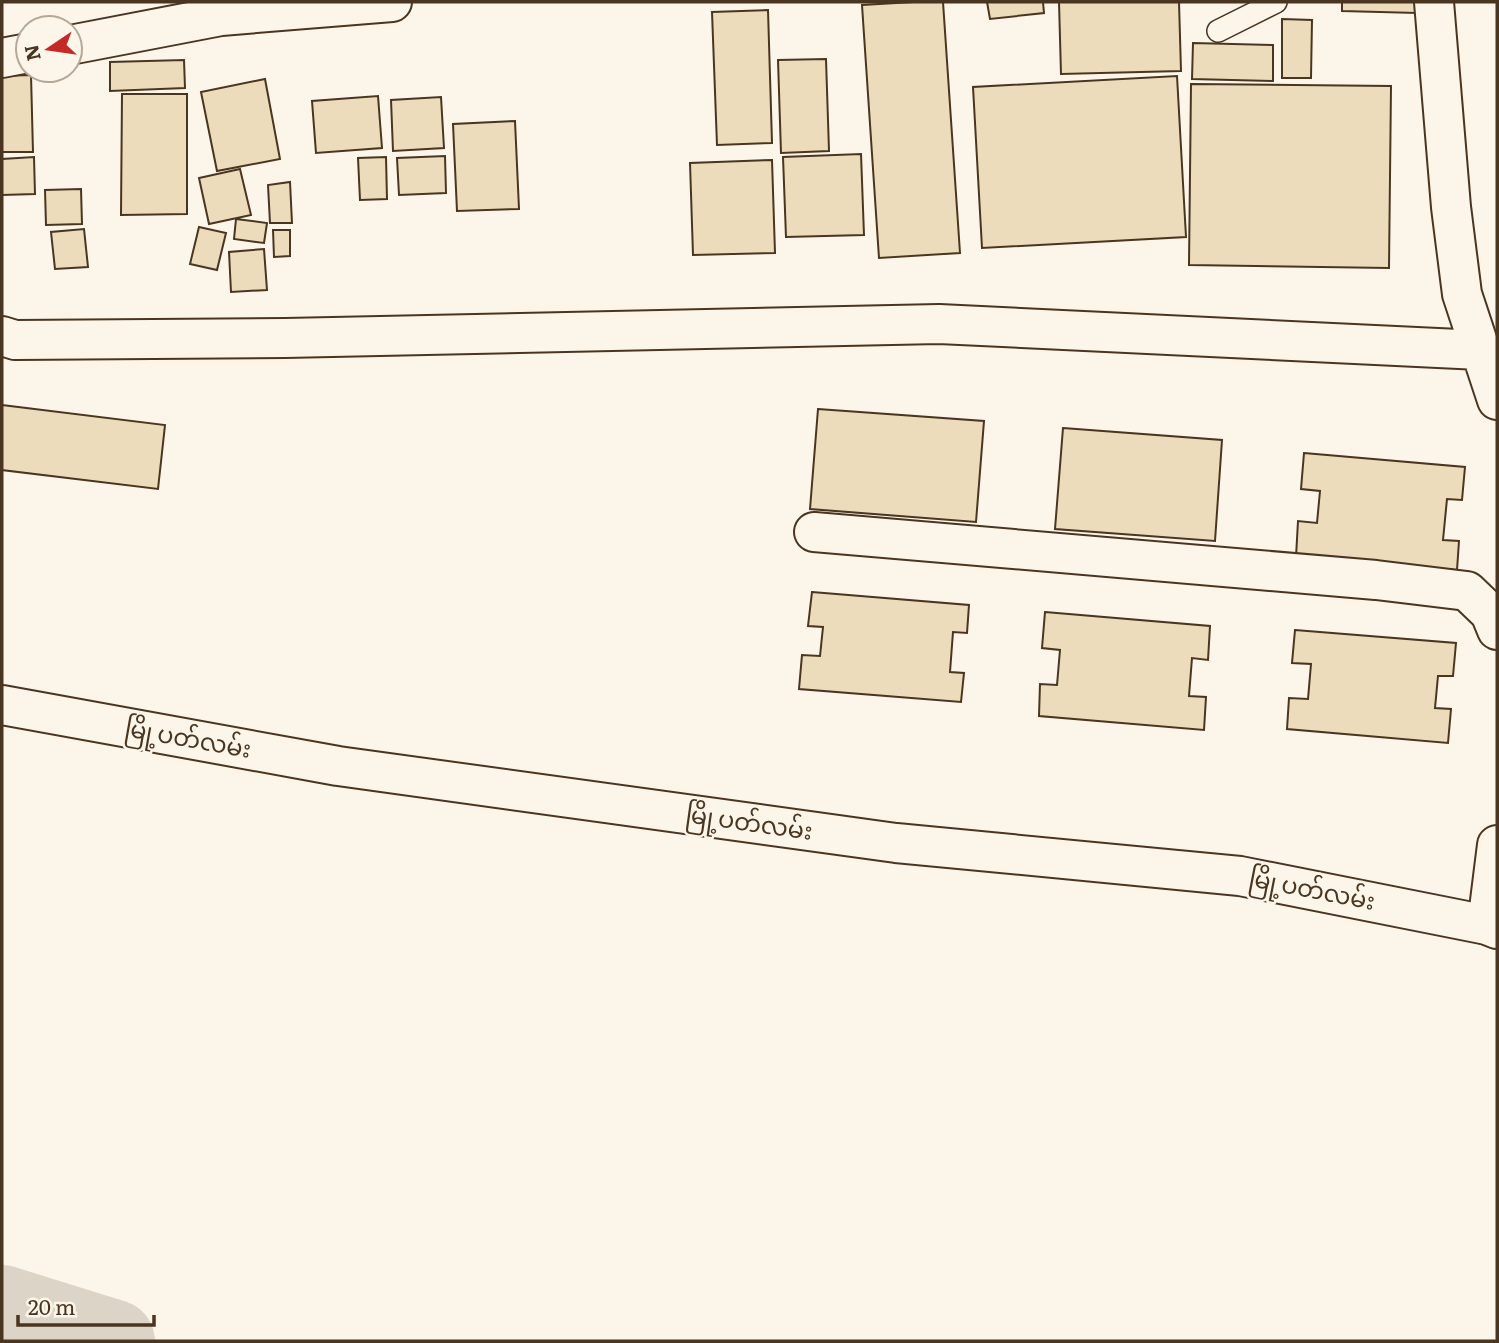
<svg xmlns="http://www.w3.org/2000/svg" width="1499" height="1343" font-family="Literata,'Noto Sans Myanmar',serif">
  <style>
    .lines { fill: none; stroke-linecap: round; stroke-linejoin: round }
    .river { stroke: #dcd4c6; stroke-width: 82 }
    .building { fill: #ecdcbc; stroke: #4a3520; stroke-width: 2 }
    .service-casing { stroke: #4a3520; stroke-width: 24 }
    .minor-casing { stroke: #4a3520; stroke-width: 42 }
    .secondary-casing { stroke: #4a3520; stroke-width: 42 }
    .service { stroke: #fbf6e9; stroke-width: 21 }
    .minor { stroke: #fbf6e9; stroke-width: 38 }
    .secondary { stroke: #fbf6e9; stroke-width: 38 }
    .labels { text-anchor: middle; stroke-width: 5; stroke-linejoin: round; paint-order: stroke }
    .street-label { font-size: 24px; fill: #4a3520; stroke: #fbf6e9 }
  </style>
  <rect width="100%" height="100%" fill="#fbf6e9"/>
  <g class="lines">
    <path class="river" d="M 2,1306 L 114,1341"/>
  </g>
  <path class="building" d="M 914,2 L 943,2 L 960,253 L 879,258 L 862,5 Z
    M 987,2 L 1043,2 L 1044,13 L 990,19 Z
    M 1059,2 L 1179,2 L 1181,71 L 1061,74 Z
    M 1342,2 L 1417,2 L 1417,13 L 1342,11 Z
    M 768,10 L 772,143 L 717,145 L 712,12 Z
    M 1282,19 L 1312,20 L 1311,78 L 1282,78 Z
    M 1193,43 L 1273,45 L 1273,81 L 1192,79 Z
    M 826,59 L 829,151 L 781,153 L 778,60 Z
    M 184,60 L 185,88 L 110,91 L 110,62 Z
    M 31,75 L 33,152 L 2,152 L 2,76 Z
    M 1177,76 L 1186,237 L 982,248 L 973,87 Z
    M 265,79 L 280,159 L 217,171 L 201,92 Z
    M 1191,84 L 1391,86 L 1389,268 L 1189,265 Z
    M 122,94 L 187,94 L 187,214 L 121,215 Z
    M 378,96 L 382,148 L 316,153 L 312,101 Z
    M 441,97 L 444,148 L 393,151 L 391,100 Z
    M 515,121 L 519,209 L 457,211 L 453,124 Z
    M 861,154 L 864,235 L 786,237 L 783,157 Z
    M 445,156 L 446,193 L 399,195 L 397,158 Z
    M 34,157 L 35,194 L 2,195 L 2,159 Z
    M 386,157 L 387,199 L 360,200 L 358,158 Z
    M 772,160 L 775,253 L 693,255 L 690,163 Z
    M 240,169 L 251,215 L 209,224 L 199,178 Z
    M 290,182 L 292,223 L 270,223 L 268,185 Z
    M 81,189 L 82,224 L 46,225 L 45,190 Z
    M 236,219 L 267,223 L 264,243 L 234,239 Z
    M 199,227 L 226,233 L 217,270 L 190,264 Z
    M 84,229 L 88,267 L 55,269 L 51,232 Z
    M 273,230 L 290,230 L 290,256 L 274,257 Z
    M 264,249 L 267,290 L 231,292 L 229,252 Z
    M 2,405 L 165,425 L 158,489 L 2,470 Z
    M 818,409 L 984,421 L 976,522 L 810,509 Z
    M 1063,428 L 1222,440 L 1215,541 L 1055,529 Z
    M 1304,453 L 1465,467 L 1462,500 L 1447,499 L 1443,540 L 1459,541 L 1457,570 L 1296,557 L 1298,521 L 1317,523 L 1320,491 L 1301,489 Z
    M 812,592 L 969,605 L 967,633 L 953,632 L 950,672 L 964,673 L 961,702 L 799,689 L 802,655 L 820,656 L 823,627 L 808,626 Z
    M 1045,612 L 1210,626 L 1208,660 L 1192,658 L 1189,696 L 1206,697 L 1204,730 L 1039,716 L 1040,684 L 1057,685 L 1060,650 L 1042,648 Z
    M 1295,630 L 1456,643 L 1453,676 L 1438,676 L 1435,708 L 1451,709 L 1448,743 L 1287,729 L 1289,698 L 1308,699 L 1311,664 L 1292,663 Z"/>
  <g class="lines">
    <defs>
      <path id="service" d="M 1218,31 L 1276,2"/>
      <path id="minor" d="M 1434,2 L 1451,207 L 1462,294 L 1497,400
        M 70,45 L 221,16 L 392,2
        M 2,58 L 28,53
        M 2,336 L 15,340 L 285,338 L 939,324 L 1480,350
        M 814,532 L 1376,580 L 1467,591 L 1490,613 L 1497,630
        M 1487,925 L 1497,845"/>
      <path id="secondary" d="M 2,705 L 338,766 L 896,843 L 1240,876 L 1487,925 L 1497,929"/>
    </defs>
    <use href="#service" class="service-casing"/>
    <use href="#minor" class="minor-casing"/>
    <use href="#secondary" class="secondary-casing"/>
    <use href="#service" class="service"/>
    <use href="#minor" class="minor"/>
    <use href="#secondary" class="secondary"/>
  </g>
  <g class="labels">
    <g class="street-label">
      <text transform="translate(188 739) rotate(10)" y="8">မြို့ပတ်လမ်း</text>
      <text transform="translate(749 823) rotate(8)" y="8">မြို့ပတ်လမ်း</text>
      <text transform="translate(1312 890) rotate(11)" y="8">မြို့ပတ်လမ်း</text>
    </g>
  </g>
  <rect width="1499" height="1343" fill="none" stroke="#4a3520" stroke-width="7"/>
  <g transform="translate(49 49) rotate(257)"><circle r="33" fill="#fbf6e9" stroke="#b4a999" stroke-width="2"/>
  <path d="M0-5L12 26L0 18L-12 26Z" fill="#c62828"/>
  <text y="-10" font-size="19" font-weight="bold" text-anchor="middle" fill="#4a3520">N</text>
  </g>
  <path d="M18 1315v10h136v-10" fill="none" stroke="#4a3520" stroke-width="3.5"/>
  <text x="28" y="1315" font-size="21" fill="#4a3520" stroke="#fbf6e9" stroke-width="5" paint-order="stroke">20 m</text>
</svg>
